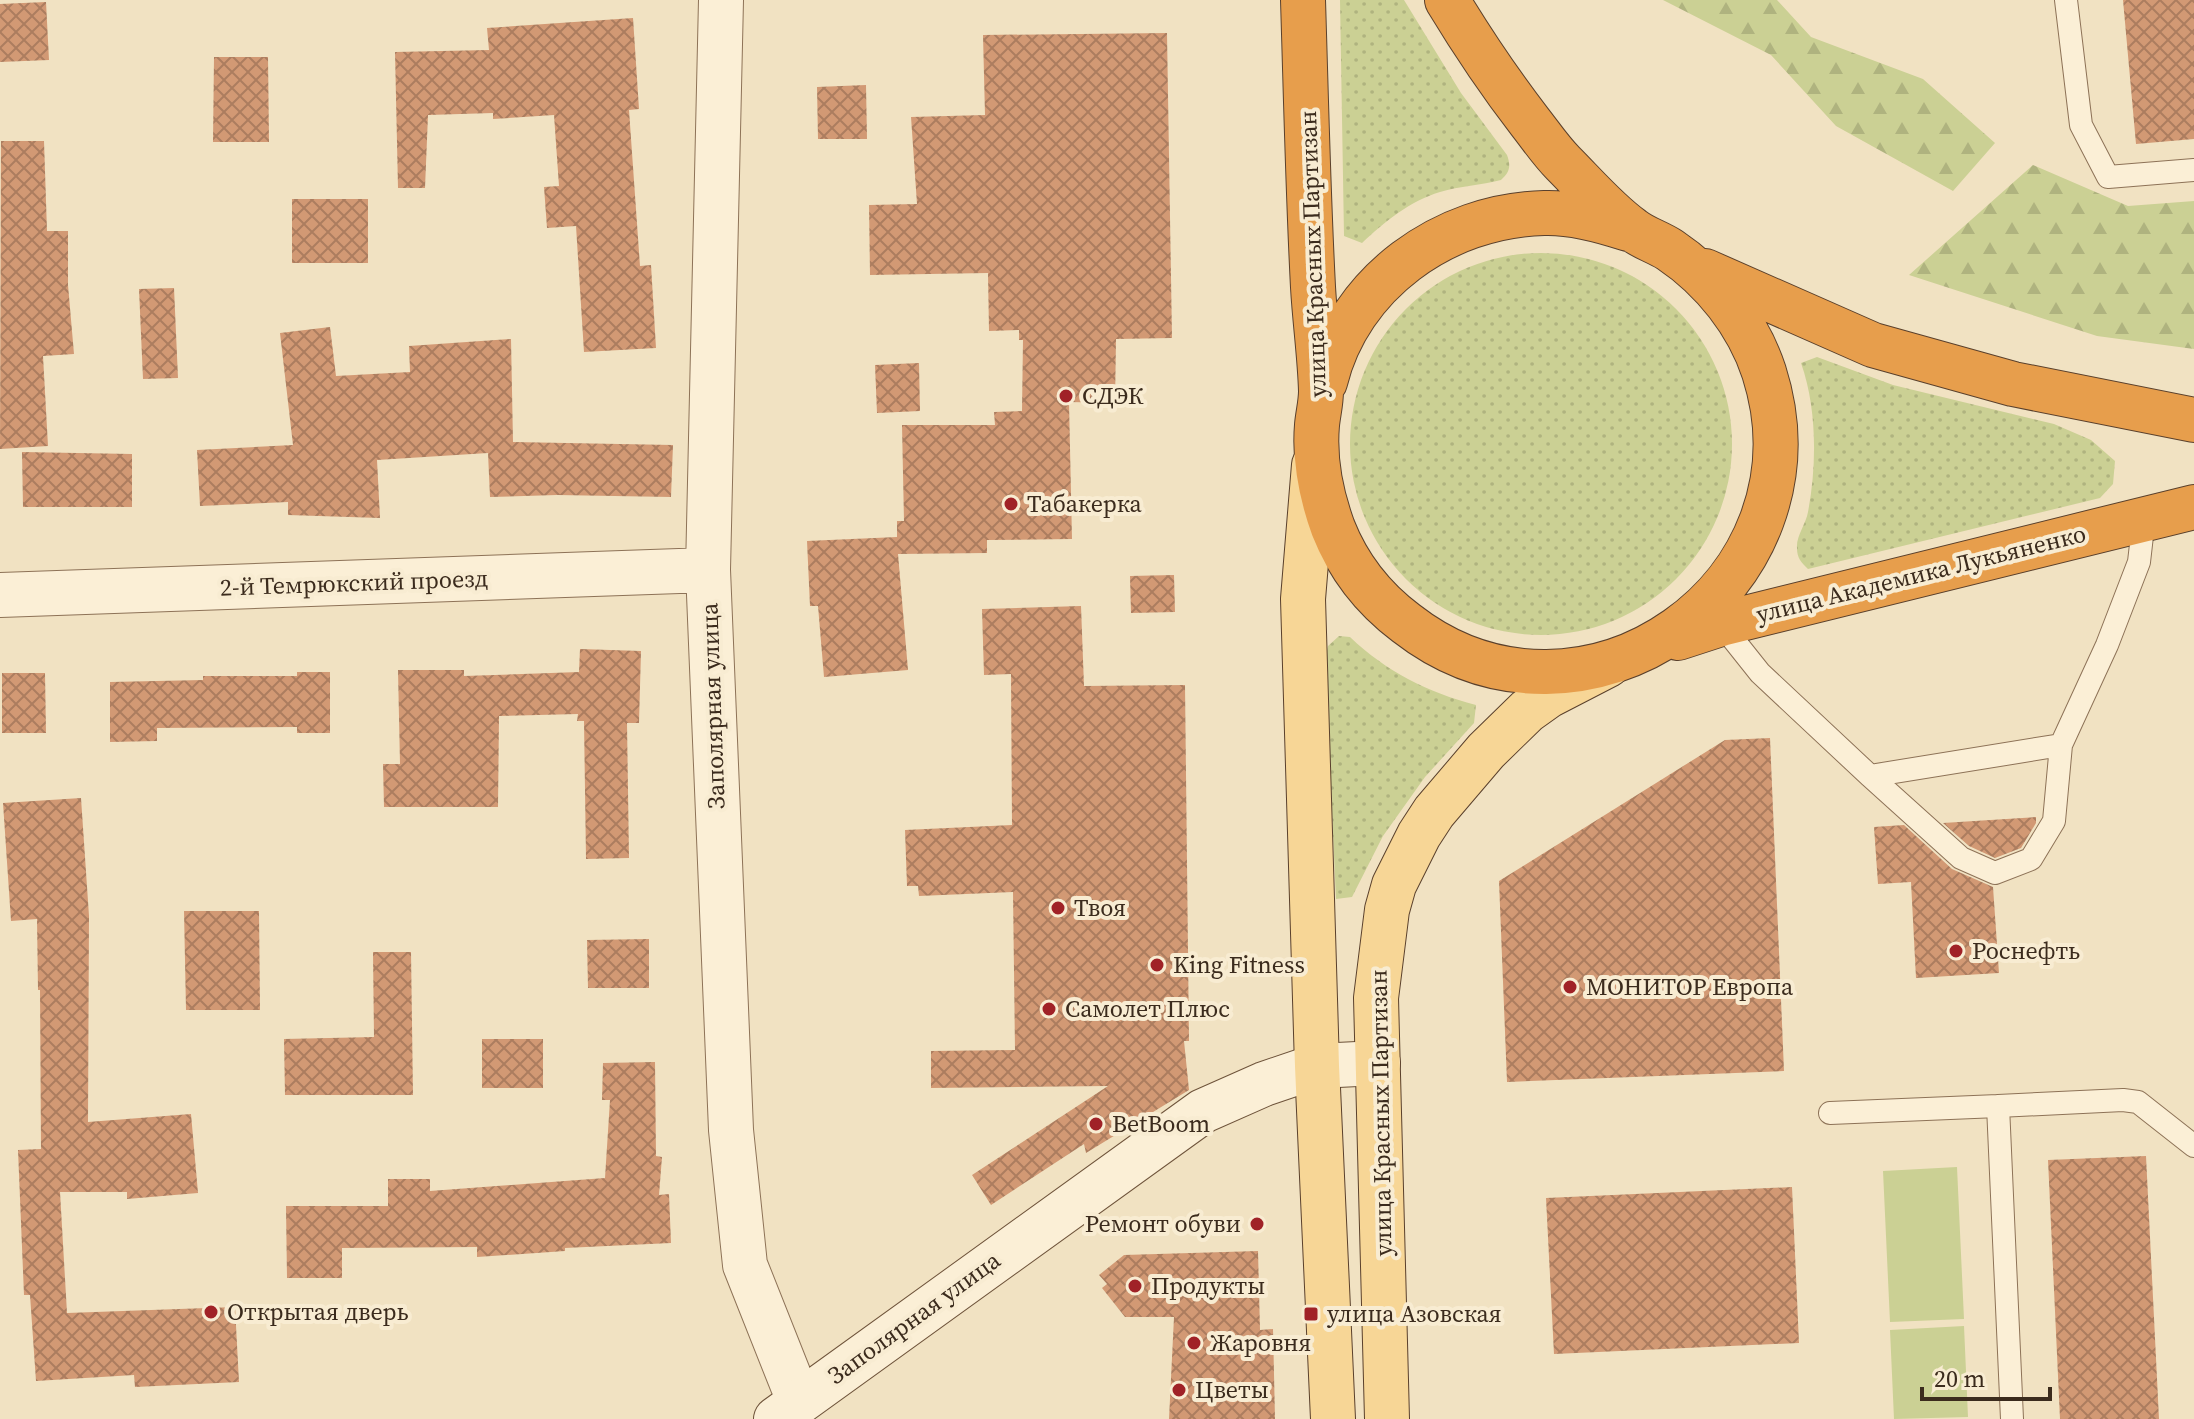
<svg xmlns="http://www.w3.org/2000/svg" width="2194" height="1419" font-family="'Source Serif 4',serif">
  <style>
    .grass { fill: url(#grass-dots) }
    .forest { fill: url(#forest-firs) }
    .green { fill: #cbd094 }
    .building { fill: url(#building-cross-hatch) }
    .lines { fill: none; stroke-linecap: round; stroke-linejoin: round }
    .lane-casing { stroke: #8d7257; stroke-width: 24 }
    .street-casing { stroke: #8d7257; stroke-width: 46 }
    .secondary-casing { stroke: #6e533a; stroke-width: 46 }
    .primary-casing { stroke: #5a402c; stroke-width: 46 }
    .highway-casing { stroke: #5a402c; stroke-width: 46 }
    .lane { stroke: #fbefd6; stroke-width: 22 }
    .street { stroke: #fbefd6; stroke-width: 44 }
    .secondary { stroke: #fbefd6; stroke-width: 44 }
    .primary { stroke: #f7d696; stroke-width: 44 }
    .highway { stroke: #e79e4c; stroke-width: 44 }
    .poi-dot { fill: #a02227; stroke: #f8ecd2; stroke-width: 3 }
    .labels { text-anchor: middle; stroke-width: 8; stroke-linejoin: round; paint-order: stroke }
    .street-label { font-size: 24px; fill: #3b2b1d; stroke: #f8ecd2 }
    .poi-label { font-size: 24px; fill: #3b2b1d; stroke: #f8ecd2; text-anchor: start }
  </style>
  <defs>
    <pattern id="grass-dots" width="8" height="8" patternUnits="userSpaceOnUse" patternTransform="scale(2)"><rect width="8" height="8" fill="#cbd094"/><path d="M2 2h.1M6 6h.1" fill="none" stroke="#afb37f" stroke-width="1.8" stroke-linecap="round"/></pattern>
    <pattern id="forest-firs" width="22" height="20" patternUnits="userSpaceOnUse" patternTransform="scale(2)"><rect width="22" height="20" fill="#cbd094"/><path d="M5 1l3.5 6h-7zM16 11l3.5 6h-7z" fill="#afb37f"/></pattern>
    <pattern id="building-cross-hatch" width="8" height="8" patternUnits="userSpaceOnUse" patternTransform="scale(2)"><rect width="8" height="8" fill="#d29974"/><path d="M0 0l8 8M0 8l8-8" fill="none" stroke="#ac7d5f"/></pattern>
  </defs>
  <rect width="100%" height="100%" fill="#f1e2c2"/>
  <path class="grass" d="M 1340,0 L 1404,0 L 1461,93 L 1507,155 C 1511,166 1510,172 1501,180 C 1481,185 1460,186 1440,192 C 1410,201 1384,222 1362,243 L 1344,236 Z
    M1350 444a191 191 0 1 1 382 0a191 191 0 1 1-382 0Z
    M 1817,357 L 1893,385 L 2054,424 L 2091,440 L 2115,461 L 2113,484 L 2100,498 L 1808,569 C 1801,562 1797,558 1797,548 C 1796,536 1806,524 1808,512 C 1817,465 1817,408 1801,363 Z
    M 1339,636 L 1350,637 C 1387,672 1427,692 1476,705 L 1474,723 L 1425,777 L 1383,836 L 1352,897 L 1336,899 L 1325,659 L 1328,646 Z"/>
  <path class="forest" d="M 1663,0 L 1777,0 L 1811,37 L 1923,79 L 1995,143 L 1953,191 L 1836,126 L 1771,55 Z
    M 2033,165 L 2128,206 L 2194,201 L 2194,349 L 2097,336 L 1909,275 Z"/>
  <path class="green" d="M 1957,1167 L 1964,1319 L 1890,1322 L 1883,1171 Z
    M 1964,1326 L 1968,1417 L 1894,1419 L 1890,1330 Z"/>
  <path class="building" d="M 2123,0 L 2194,0 L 2194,139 L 2136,144 Z
    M 46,2 L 49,60 L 0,62 L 0,4 Z
    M 633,18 L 639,109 L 629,110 L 640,266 L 651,265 L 656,348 L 584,352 L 576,226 L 547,228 L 544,187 L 559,186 L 554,115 L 493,119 L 493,113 L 428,115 L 425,188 L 398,188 L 395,52 L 489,50 L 487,28 Z
    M 1167,33 L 1172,338 L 1116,339 L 1115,403 L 1069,402 L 1072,539 L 987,540 L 987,553 L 898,554 L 908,670 L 824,677 L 818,606 L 810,606 L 807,541 L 897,537 L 897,546 L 897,521 L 904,521 L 902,425 L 995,425 L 994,412 L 1022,411 L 1023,340 L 1019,340 L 1019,330 L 989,331 L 988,273 L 870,275 L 869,205 L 917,204 L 911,117 L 985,115 L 983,35 Z
    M 214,57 L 268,57 L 269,142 L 213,142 Z
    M 866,85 L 867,139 L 818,139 L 817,87 Z
    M 1,141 L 44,141 L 47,231 L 68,231 L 68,285 L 74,354 L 43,356 L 48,446 L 0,449 Z
    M 292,199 L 368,199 L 368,263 L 292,263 Z
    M 174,288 L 178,378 L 143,379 L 139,289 Z
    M 330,327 L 336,376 L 410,372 L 409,346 L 511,339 L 513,442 L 673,445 L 671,497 L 557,495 L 490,497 L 488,453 L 377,460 L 380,518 L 288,515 L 288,502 L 200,506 L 197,450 L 293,445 L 280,333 Z
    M 919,363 L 920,411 L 877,413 L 875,365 Z
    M 22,452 L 132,454 L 132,507 L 23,507 Z
    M 1174,575 L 1175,612 L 1131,613 L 1130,576 Z
    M 1081,606 L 1084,686 L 1185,685 L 1189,1041 L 1184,1041 L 1189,1090 L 1086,1153 L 1084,1144 L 991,1205 L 972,1175 L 1108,1086 L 931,1088 L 931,1051 L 1015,1050 L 1013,892 L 919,896 L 918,886 L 907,886 L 905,830 L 1012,825 L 1011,674 L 984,675 L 982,609 Z
    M 580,649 L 641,651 L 639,723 L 627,723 L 629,858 L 586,859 L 584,721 L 577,721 L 578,714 L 499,716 L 498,807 L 384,807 L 383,764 L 400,764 L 398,670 L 464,670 L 464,676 L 579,672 Z
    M 297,672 L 330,672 L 330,733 L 297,733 L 297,727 L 157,728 L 157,741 L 110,742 L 110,682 L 203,680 L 203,676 L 297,676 Z
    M 2,673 L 45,673 L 46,733 L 2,733 Z
    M 1770,738 L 1784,1071 L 1507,1082 L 1499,881 L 1725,740 Z
    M 81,798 L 89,916 L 88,1122 L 191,1114 L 198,1193 L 127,1199 L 127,1192 L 60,1192 L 67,1313 L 235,1307 L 239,1382 L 135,1387 L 134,1375 L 36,1381 L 30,1295 L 24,1295 L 18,1150 L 41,1149 L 40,990 L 38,990 L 37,919 L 11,921 L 3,803 Z
    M 2036,817 L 2036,823 L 2021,848 L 1995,858 L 1969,846 L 1943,823 Z
    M 1904,825 L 1952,869 L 1993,887 L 1999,973 L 1916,978 L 1911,882 L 1878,884 L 1874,827 Z
    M 184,911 L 259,911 L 260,1010 L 186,1010 Z
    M 649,939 L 649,988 L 588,988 L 587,940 Z
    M 373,952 L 411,952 L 413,1095 L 285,1095 L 284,1039 L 374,1037 Z
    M 482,1039 L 543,1039 L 543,1088 L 482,1088 Z
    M 655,1062 L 656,1156 L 662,1157 L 659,1195 L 669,1194 L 671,1243 L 565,1248 L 565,1251 L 477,1257 L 477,1247 L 342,1248 L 342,1278 L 287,1278 L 286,1206 L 388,1206 L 388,1179 L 430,1179 L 430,1191 L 605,1178 L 610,1100 L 602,1100 L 603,1063 Z
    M 2146,1156 L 2159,1419 L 2060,1419 L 2048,1160 Z
    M 1792,1187 L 1799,1343 L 1554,1354 L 1546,1198 Z
    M 1258,1251 L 1260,1330 L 1273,1329 L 1275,1419 L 1169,1419 L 1174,1317 L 1125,1317 L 1102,1288 L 1107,1284 L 1099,1275 L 1124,1255 Z"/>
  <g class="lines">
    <defs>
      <path id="lane" d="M 2066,0 L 2081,125 L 2108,177 L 2194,170
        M 1721,624 L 1760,673 L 1870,776 L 1961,858 L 1995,873 L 2031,859 L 2054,821 L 2061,745 L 2107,645 L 2139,562 L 2144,518
        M 1870,776 L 2061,745
        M 1830,1113 L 1998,1106
        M 2012,1419 L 1998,1106 L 2123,1100 L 2138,1102 L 2194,1146"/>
      <path id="street" d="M 721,0 L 708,570 L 731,1130 L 745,1265 L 799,1401
        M 0,595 L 708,570"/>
      <path id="secondary" d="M 776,1419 L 1203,1111 L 1264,1084 L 1317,1066 L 1378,1063"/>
      <path id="primary" d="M 1314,465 L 1303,599 L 1317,1066 L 1333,1419
        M 1387,1419 L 1376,998 L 1387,910 L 1394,885 L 1419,835 L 1434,812 L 1486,751 L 1527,711 L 1548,696 L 1608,665"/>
      <path id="highway" d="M 1303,0 C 1306,96 1308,191 1313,287 C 1315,322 1320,356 1321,391 C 1321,403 1318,414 1317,425 C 1314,460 1321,495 1333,528 C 1348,566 1374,599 1406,623 C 1583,761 1832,585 1764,372 C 1748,323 1713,279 1670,250 C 1658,242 1643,238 1632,229 C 1607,211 1585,185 1563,163 C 1551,151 1541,136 1530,122 C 1500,83 1473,43 1447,0
        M 1705,271 L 1873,345 L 2013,384 L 2194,420
        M 1325,382 C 1349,283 1444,215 1544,213 C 1572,212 1601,220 1628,229
        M 1678,638 L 1721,624 L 2194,507"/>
    </defs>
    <use href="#lane" class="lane-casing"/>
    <use href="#street" class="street-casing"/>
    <use href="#secondary" class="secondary-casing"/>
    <use href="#primary" class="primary-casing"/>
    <use href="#highway" class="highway-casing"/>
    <use href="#lane" class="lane"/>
    <use href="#street" class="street"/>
    <use href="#secondary" class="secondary"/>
    <use href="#primary" class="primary"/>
    <use href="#highway" class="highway"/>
  </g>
  <g class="poi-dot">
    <circle cx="1066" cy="396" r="8"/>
    <circle cx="1011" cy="504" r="8"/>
    <circle cx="1058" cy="908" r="8"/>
    <circle cx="1956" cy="951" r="8"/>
    <circle cx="1157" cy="965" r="8"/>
    <circle cx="1570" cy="987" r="8"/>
    <circle cx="1049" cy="1009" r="8"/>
    <circle cx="1096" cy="1124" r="8"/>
    <circle cx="1257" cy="1224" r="8"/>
    <circle cx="1135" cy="1286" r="8"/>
    <circle cx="211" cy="1312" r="8"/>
    <rect x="1303" y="1306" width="16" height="16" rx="4"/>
    <circle cx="1194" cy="1343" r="8"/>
    <circle cx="1179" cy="1390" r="8"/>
  </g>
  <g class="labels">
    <g class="street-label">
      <text transform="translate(1313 254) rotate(-92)" y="8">улица Красных Партизан</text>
      <text transform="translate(1921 574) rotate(-14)" y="8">улица Академика Лукьяненко</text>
      <text transform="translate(354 583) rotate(-2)" y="8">2-й Темрюкский проезд</text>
      <text transform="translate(713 706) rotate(-92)" y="8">Заполярная улица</text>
      <text transform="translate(1381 1113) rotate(-91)" y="8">улица Красных Партизан</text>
      <text transform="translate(914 1318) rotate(-36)" y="8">Заполярная улица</text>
    </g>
    <g class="poi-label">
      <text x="1082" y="404">СДЭК</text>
      <text x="1027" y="512">Табакерка</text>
      <text x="1074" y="916">Твоя</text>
      <text x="1972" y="959">Роснефть</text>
      <text x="1173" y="973">King Fitness</text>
      <text x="1586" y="995">МОНИТОР Европа</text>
      <text x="1065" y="1017">Самолет Плюс</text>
      <text x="1112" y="1132">BetBoom</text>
      <text x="1241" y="1232" text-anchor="end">Ремонт обуви</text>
      <text x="1151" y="1294">Продукты</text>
      <text x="227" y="1320">Открытая дверь</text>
      <text x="1327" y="1322">улица Азовская</text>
      <text x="1210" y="1351">Жаровня</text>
      <text x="1195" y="1398">Цветы</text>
    </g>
  </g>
  <path d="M1922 1387v12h128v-12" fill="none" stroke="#3b2b1d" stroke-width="4"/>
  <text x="1934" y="1387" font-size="24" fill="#3b2b1d" stroke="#f8ecd2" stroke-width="6" paint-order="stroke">20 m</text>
</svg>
